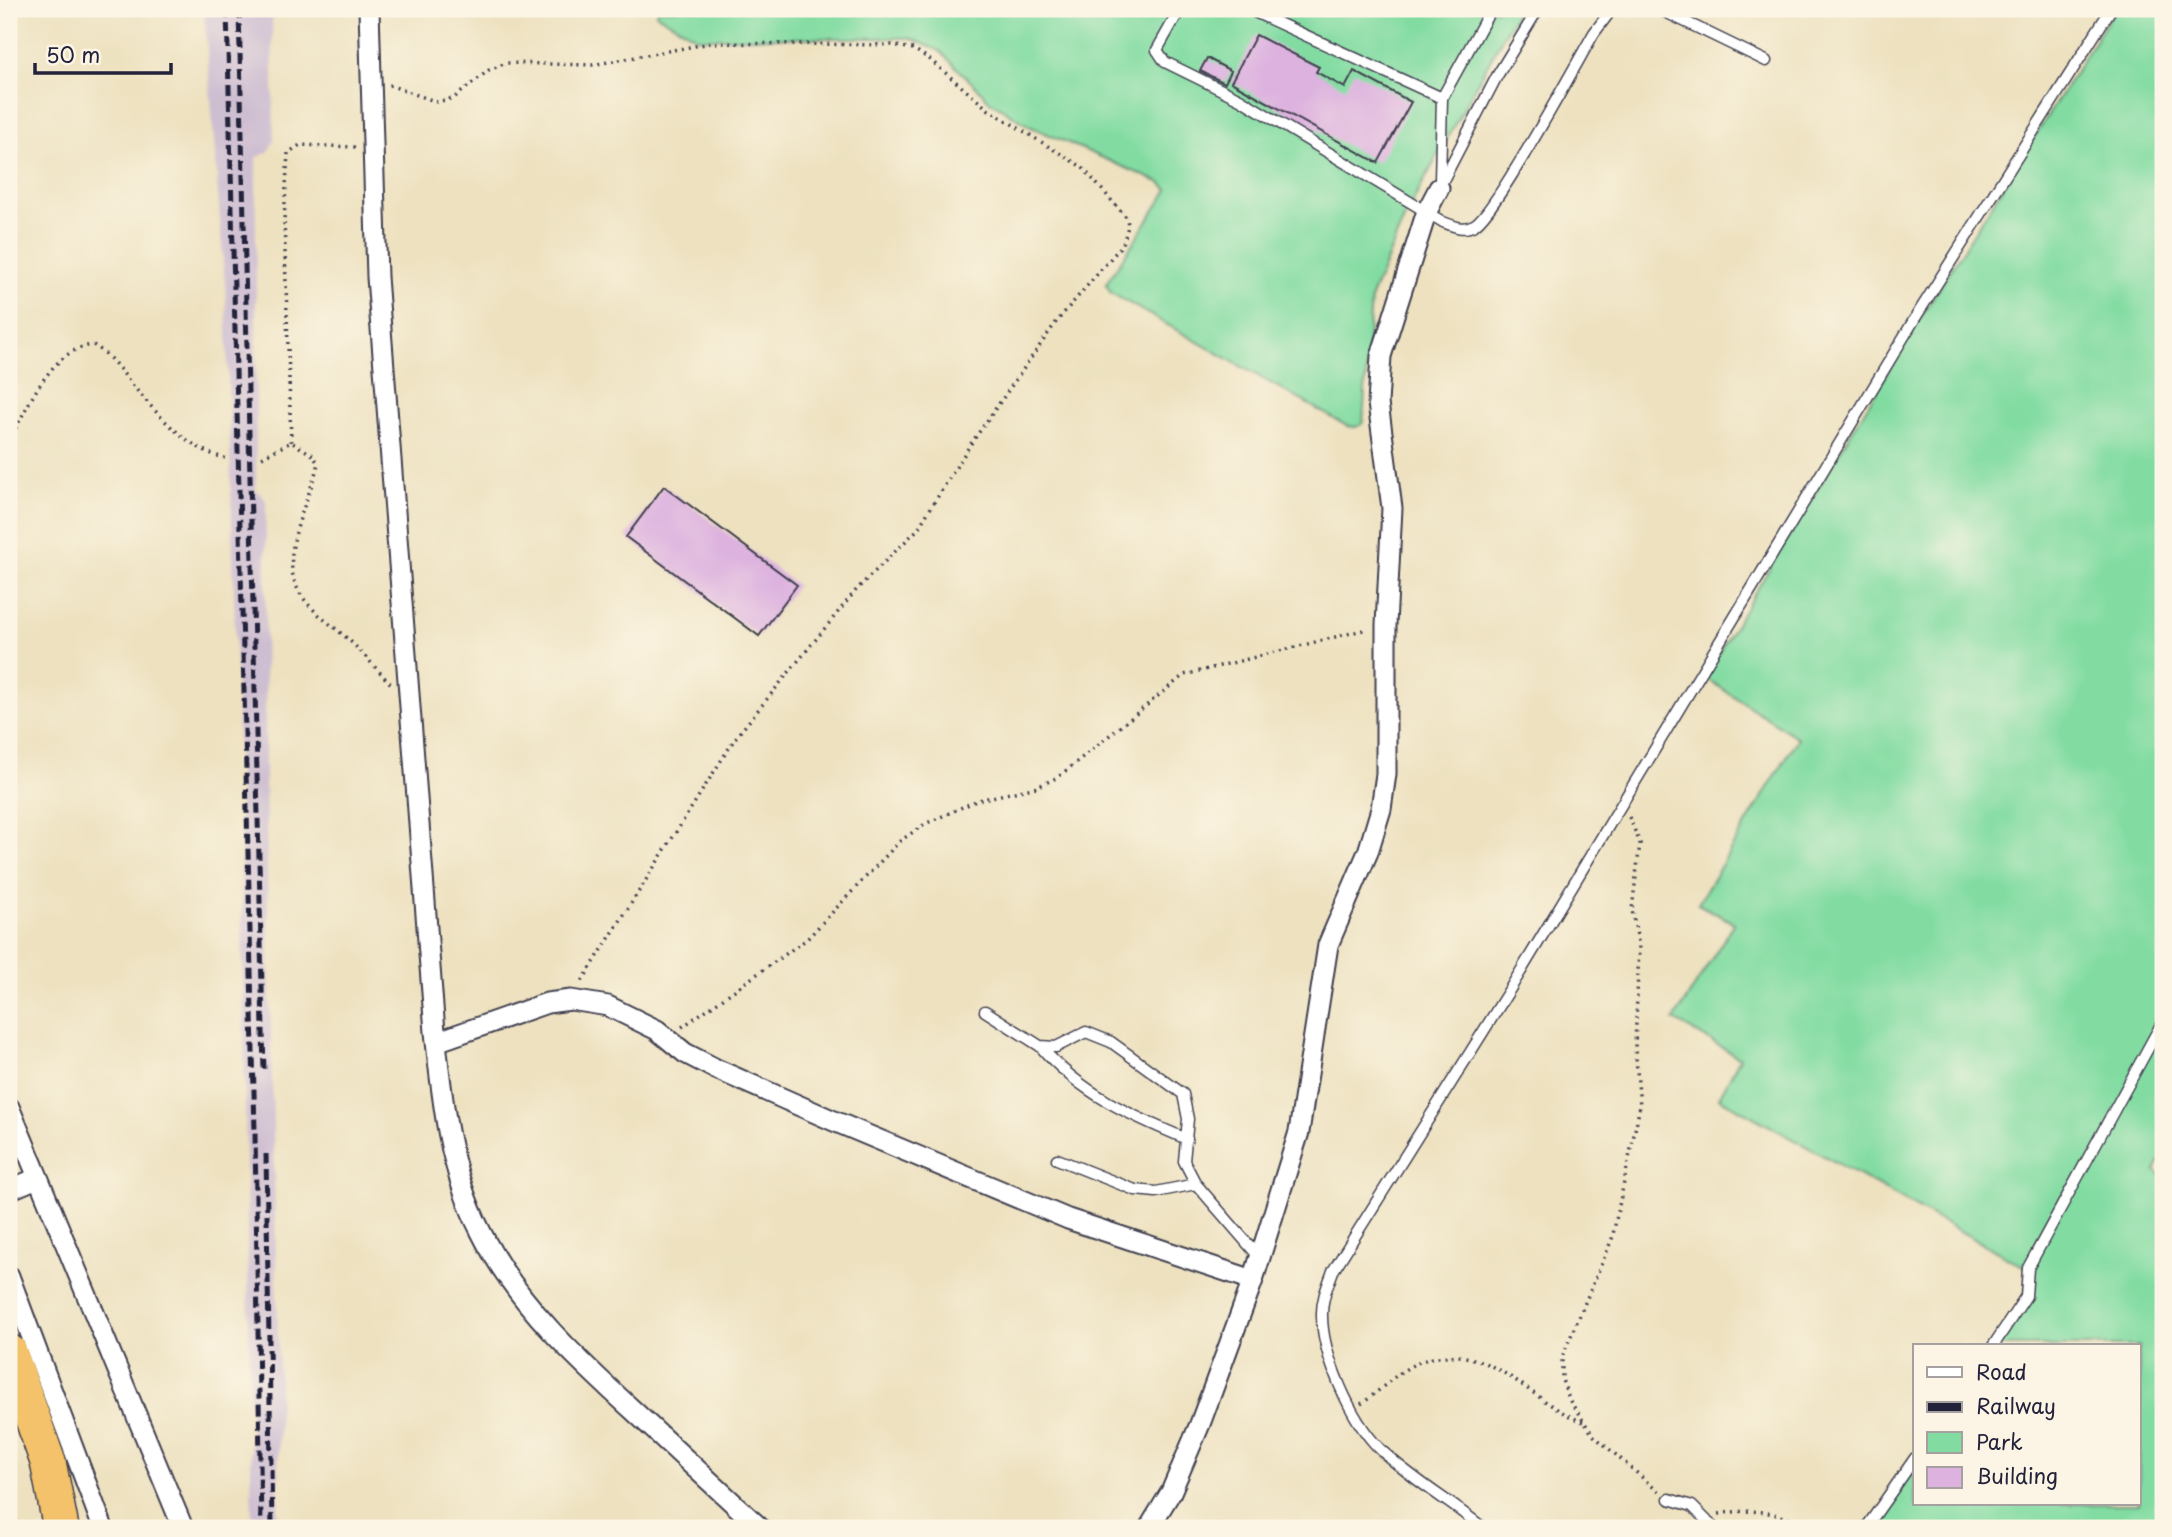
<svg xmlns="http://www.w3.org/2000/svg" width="2172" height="1537" font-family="'Playpen Sans',sans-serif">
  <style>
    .industrial { fill: #cebed1 }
    .green { fill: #82dca2; stroke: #527f6e; stroke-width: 2 }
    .building { fill: #ddb2df }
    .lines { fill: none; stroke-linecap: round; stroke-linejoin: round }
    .lane-casing { stroke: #403f4f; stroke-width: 13 }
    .street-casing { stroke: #403f4f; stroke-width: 23 }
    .highway-casing { stroke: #403f4f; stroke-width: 38 }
    .path { stroke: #403f4f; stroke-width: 3.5; stroke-dasharray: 2 5; stroke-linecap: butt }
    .lane { stroke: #fff; stroke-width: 10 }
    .street { stroke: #fff; stroke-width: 19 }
    .highway { stroke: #f3c26a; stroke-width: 35 }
    .rail { stroke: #22223b; stroke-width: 5; stroke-dasharray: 10 5; stroke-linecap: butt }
  </style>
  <rect width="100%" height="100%" fill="#fcf5e5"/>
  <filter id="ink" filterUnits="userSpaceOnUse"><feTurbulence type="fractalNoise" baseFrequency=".0143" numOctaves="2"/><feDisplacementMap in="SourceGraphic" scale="14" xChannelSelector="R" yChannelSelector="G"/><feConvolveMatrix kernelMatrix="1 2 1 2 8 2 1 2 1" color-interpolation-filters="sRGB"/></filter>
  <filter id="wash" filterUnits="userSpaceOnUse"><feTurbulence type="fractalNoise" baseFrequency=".00686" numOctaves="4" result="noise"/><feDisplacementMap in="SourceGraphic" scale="28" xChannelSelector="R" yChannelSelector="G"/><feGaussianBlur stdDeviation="1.57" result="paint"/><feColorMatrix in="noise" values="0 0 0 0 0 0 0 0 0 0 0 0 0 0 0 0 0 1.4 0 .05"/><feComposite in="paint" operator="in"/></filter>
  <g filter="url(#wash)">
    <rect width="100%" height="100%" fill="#ede1bf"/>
    <path class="industrial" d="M 204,9 L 272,9 L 274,141 L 268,152 L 256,158 L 256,489 L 266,501 L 265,782 L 279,1381 L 278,1528 L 252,1528 L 241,856 L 226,298 Z"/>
    <path class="green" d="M 659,9 L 1518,9 L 1407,212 L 1371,297 L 1363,423 L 1356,427 L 1347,426 L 1111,293 L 1106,285 L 1109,279 L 1168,190 L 1161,183 L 1029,126 L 990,101 L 940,51 L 910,38 L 698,38 L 656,14 Z
      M 2115,9 L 2163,9 L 2163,1157 L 2155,1171 L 2163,1176 L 2163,1528 L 1872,1528 L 1915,1466 L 1915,1504 L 2139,1504 L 2139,1346 L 1997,1346 L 2030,1298 L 2034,1272 L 1719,1098 L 1740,1058 L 1674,1020 L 1734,923 L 1698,904 L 1798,738 L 1704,677 L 1924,312 Z"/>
    <g id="blocks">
      <path class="building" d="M 1256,35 L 1319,67 L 1316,72 L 1345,88 L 1354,71 L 1411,102 L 1378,163 L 1231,82 Z
        M 1207,58 L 1231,71 L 1225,83 L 1200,71 Z
        M 664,486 L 797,585 L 759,636 L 626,537 Z"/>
    </g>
  </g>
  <g filter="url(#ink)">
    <use href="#blocks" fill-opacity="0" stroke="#403f4f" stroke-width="2"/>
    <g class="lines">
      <defs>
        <path id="lane" d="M 1248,9 L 1442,98
          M 1659,9 L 1766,61
          M 1179,11 L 1157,50 L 1165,62 L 1240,99 L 1443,222 C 1453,226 1463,231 1474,225 C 1495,214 1576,64 1594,33 L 1612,9
          M 1440,181 L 1442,98 L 1491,9
          M 1439,188 L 1497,76 L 1538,9
          M 985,1011 L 1040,1046 L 1056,1047 L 1086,1032 L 1111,1042 L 1183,1094 L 1188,1119 L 1184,1161 L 1196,1184 L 1260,1258
          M 1040,1046 C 1080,1093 1131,1116 1187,1139
          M 1057,1159 L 1135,1190 L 1156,1192 L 1196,1184
          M 1993,1346 L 2026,1296 L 2028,1268 L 2163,1021
          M 1669,1499 L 1692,1506 L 1714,1528
          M 1483,1528 C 1450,1501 1411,1479 1380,1449 C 1351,1421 1321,1353 1322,1313 C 1322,1298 1328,1285 1333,1271 L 1510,989 L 1917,315 L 2111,9
          M 1866,1528 L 1915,1458"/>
        <path id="street" d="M 369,9 L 377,277 L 435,1032 C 442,1100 449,1170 481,1232 C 516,1303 578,1360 636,1413 C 677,1451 719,1490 760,1528
          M 436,1042 L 547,1003 L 571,1000 L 608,1006 L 657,1030 L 685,1053 L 716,1069 L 834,1121 L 1068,1219 L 1253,1280
          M 9,1107 L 183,1528
          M 9,1190 L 37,1178
          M 9,1276 L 103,1528
          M 1149,1528 L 1171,1492 L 1200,1424 L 1253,1280 L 1299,1132 L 1328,945 L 1368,852 L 1381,809 L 1386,774 L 1386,625 L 1392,508 L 1378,403 L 1381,356 L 1427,211 L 1439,188"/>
        <path id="highway" d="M 9,1352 L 48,1462 L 61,1528"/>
      </defs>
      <use href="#lane" class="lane-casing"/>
      <use href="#street" class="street-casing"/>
      <use href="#highway" class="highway-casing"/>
      <path class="path" d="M 389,85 L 437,102 L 454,98 L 489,70 L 506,63 L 592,65 L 711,43 L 891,45 L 913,49 L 928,58 L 989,110 L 1082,167 L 1127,218 L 1128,226 L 1123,244 L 1057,321 L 970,445 L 917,530 L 857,589 L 736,737 L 581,983
        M 9,441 C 28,407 50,349 93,345 C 111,355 122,373 135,388 C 158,415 190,451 225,458
        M 291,442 L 284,220 L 288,153 L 300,145 L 355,147
        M 262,457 L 291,442 L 313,455 L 318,464 C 311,492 298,517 293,546 C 284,597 318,612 350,641 C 364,654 377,670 391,684
        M 1629,817 L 1640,843 L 1632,910 L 1639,946 L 1635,1047 L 1640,1106 L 1612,1239 L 1562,1357 L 1562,1380 L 1570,1401 L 1593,1435 L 1659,1492
        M 682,1027 L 807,939 L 900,841 L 925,824 L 978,800 L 1037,787 L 1058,777 L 1184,675 L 1367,629
        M 1361,1404 C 1379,1392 1395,1374 1413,1365 C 1485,1331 1525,1400 1583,1422
        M 1719,1514 C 1753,1508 1778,1511 1808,1528"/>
      <use href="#lane" class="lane"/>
      <use href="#street" class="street"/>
      <use href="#highway" class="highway"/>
      <path class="rail" d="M 227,9 L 255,1132 L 261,1528
        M 239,9 L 264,1073
        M 266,1154 L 272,1528"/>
    </g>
  </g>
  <rect width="2172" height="1537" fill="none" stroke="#fcf5e5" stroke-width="35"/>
  <rect x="1913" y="1344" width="228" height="161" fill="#fcf5e5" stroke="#a5a1a1" stroke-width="2"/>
  <rect x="1927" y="1367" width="35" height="10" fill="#ffffff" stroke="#a5a1a1" stroke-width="2"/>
  <text x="1976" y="1380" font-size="21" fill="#22223b">Road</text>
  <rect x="1927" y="1402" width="35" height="10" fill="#22223b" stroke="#a5a1a1" stroke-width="2"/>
  <text x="1976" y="1414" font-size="21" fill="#22223b">Railway</text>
  <rect x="1927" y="1432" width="35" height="21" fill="#82dca2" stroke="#a5a1a1" stroke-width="2"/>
  <text x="1976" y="1450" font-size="21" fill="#22223b">Park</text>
  <rect x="1927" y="1467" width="35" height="21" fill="#ddb2df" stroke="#a5a1a1" stroke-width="2"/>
  <text x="1976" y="1484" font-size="21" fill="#22223b">Building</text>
  <path d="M35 63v10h136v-10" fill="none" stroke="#22223b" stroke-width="3.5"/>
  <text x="46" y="63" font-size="21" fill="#22223b" stroke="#fcf5e5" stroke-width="5" paint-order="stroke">50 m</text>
</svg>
